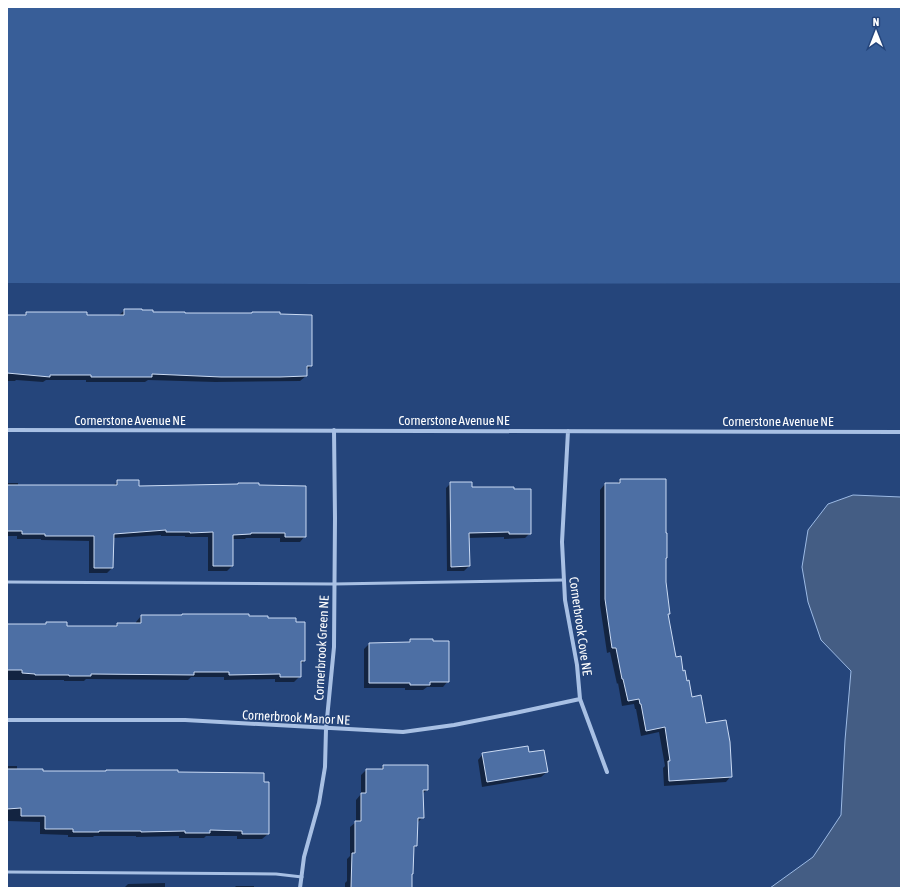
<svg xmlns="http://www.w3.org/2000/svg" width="908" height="895" font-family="'Asap Condensed',sans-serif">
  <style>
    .green { fill: #385e98 }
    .water { fill: #445d84; stroke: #9cbae5 }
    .shadow { fill: #0007 }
    .building { fill: #4d6fa4; stroke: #cbdbf4 }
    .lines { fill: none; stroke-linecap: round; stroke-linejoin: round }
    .service { stroke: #a8c0e4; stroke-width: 3 }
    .minor { stroke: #a8c0e4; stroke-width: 4 }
    .labels { text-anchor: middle; stroke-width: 3; stroke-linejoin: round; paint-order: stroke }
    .street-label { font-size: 13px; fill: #fff; stroke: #25457b }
  </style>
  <rect width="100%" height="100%" fill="#25457b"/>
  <path class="green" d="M 7,7 L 901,7 L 901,283 L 316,284 L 7,283 Z"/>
  <path class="water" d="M 853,495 L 901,497 L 901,888 L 770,888 L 813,857 L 841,815 L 845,740 L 851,671 L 821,640 L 808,602 L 802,567 L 808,530 L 828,504 Z"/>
  <path class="shadow" d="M 125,310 L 152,313 L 311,366 L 306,371 L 306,376 L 300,381 L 215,382 L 148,380 L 145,382 L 86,382 L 86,380 L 46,380 L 43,382 L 16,380 L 15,381 L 7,381 L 7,316 L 23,316 L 27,313 L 86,316 L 119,315 Z
    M 621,480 L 665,582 L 669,613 L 667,615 L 675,658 L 682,672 L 691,698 L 731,776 L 726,782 L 664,786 L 663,768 L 665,766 L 659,732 L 641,736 L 636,709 L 635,709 L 634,704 L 622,706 L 618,683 L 617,684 L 610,652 L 607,653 L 600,605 L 600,490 L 605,484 L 616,484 Z
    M 118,481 L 138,487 L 305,536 L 300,542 L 280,542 L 280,538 L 246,538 L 245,539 L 232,539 L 232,566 L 227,571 L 208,571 L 208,537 L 185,537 L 185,536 L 161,536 L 161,535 L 113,538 L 112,568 L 107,573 L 89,573 L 89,541 L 41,540 L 41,539 L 17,539 L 17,536 L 7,536 L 7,483 L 18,483 L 18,486 L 113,486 Z
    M 451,483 L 471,488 L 530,533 L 525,538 L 504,539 L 504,537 L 468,538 L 469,566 L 464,571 L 447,571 L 446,488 Z
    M 182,615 L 248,617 L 304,661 L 300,665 L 300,676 L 294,682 L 275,682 L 275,679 L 224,680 L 224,677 L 191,677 L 188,680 L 86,679 L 84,681 L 64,681 L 64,680 L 7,680 L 7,625 L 44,625 L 46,623 L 66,627 L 114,627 L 117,624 L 136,624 L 136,622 L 141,616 L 180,616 Z
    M 411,640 L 448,681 L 443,687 L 427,687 L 423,690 L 405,690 L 405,688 L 364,688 L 364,649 L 369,644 L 408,643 Z
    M 528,753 L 547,772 L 541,777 L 482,787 L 478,760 L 483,754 Z
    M 7,766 L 17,766 L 17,770 L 42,772 L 268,834 L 262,839 L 237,839 L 237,836 L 206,836 L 204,838 L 179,838 L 179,836 L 136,837 L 136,836 L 94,836 L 93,837 L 68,837 L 68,835 L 40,834 L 40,822 L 7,821 Z
    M 383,766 L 427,790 L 422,794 L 423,817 L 417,823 L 416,845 L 413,849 L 411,888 L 345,888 L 345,883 L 347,881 L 347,859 L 350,856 L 350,827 L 356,822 L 356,800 L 361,794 L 361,775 L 366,770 L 380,770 Z
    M 165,883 L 165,888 L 124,888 L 128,884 Z
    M 236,886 L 254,886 L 254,888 L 234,888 Z"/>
  <path class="building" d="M 124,309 L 142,309 L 142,310 L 153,310 L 153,312 L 185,312 L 185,313 L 252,313 L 252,312 L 280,312 L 280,314 L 312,315 L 312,366 L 307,366 L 307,376 L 280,377 L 221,377 L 152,374 L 152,377 L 91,377 L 91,375 L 50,375 L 50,377 L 7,373 L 7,315 L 26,315 L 26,312 L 87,312 L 87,315 L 124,315 Z
    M 620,479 L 666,479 L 666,533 L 667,533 L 667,558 L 666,558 L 666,582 L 670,614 L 668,614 L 676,657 L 681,656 L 683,671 L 685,670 L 687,681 L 689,680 L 692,697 L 701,695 L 706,723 L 726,720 L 730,742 L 732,777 L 669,781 L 668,761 L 670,761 L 665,727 L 646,731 L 641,704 L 640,704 L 639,699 L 628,701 L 623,679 L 622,679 L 616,648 L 612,648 L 605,599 L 605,483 L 620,483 Z
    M 117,480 L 139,480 L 139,486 L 238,484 L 238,483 L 259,483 L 259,485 L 306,486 L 306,537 L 285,537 L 285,533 L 251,533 L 251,534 L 233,535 L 233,566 L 213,566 L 213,532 L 190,533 L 190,532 L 166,532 L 166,530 L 114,534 L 113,568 L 94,568 L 94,536 L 45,536 L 45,534 L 22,534 L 22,531 L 7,531 L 7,485 L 117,485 Z
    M 450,482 L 472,482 L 472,487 L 514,487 L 514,489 L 531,489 L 531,534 L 509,534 L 509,532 L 469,533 L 470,566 L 451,567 Z
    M 182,614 L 249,614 L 249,616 L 268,616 L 268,618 L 296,618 L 296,622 L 305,622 L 305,661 L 301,661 L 301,677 L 280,677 L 280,674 L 229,675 L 229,672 L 194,672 L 194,675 L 91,674 L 91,676 L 69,676 L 69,675 L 35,675 L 35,674 L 22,673 L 22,670 L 7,670 L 7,624 L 46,624 L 46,622 L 67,622 L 67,626 L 117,626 L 117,623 L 141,623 L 141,615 L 182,615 Z
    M 410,639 L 433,639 L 433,641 L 449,641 L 449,682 L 430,682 L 430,685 L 410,685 L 410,683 L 369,683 L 369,643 L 410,642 Z
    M 528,746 L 529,752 L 544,750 L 548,772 L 487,782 L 482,753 Z
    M 383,765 L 428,765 L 428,790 L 423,790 L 424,818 L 418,818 L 417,846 L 414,846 L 413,874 L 412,874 L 412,888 L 351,888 L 352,853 L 355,853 L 355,821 L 361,821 L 361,793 L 366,793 L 366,769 L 383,769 Z
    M 7,769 L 43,769 L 43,771 L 106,771 L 106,770 L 178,770 L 178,772 L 264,773 L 264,782 L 269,782 L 269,834 L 242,834 L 242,831 L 210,830 L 210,833 L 185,833 L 185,831 L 141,832 L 141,831 L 99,831 L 99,832 L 73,832 L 73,829 L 45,829 L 45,816 L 21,816 L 21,808 L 7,809 Z"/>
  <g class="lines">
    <path class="service" d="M 7,582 L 334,584 L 564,580
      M 7,872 L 276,874 L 302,877"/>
    <path class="minor" d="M 7,430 L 901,432
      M 568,431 L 562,542 L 565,600 L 577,665 L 580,699 L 607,772
      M 7,720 L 185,720 L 403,732 L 454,725 L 515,713 L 580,699
      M 300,888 L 304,857 L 319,803 L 325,767 L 326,729 L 334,647 L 335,518 L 334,430"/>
  </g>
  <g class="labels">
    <g class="street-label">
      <text x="130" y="425">Cornerstone Avenue NE</text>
      <text x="454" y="425">Cornerstone Avenue NE</text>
      <text x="778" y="426">Cornerstone Avenue NE</text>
      <text transform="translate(581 626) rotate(82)" y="5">Cornerbrook Cove NE</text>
      <text transform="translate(321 648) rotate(-87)" y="5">Cornerbrook Green NE</text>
      <text transform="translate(296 717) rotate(3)" y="5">Cornerbrook Manor NE</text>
    </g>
  </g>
  <rect width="908" height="895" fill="none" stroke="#ffffff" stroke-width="16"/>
  <g transform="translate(876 32)" stroke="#25457b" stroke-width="3" paint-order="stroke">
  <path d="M0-3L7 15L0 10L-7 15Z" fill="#ffffff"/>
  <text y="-6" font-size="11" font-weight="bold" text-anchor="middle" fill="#ffffff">N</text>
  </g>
</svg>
